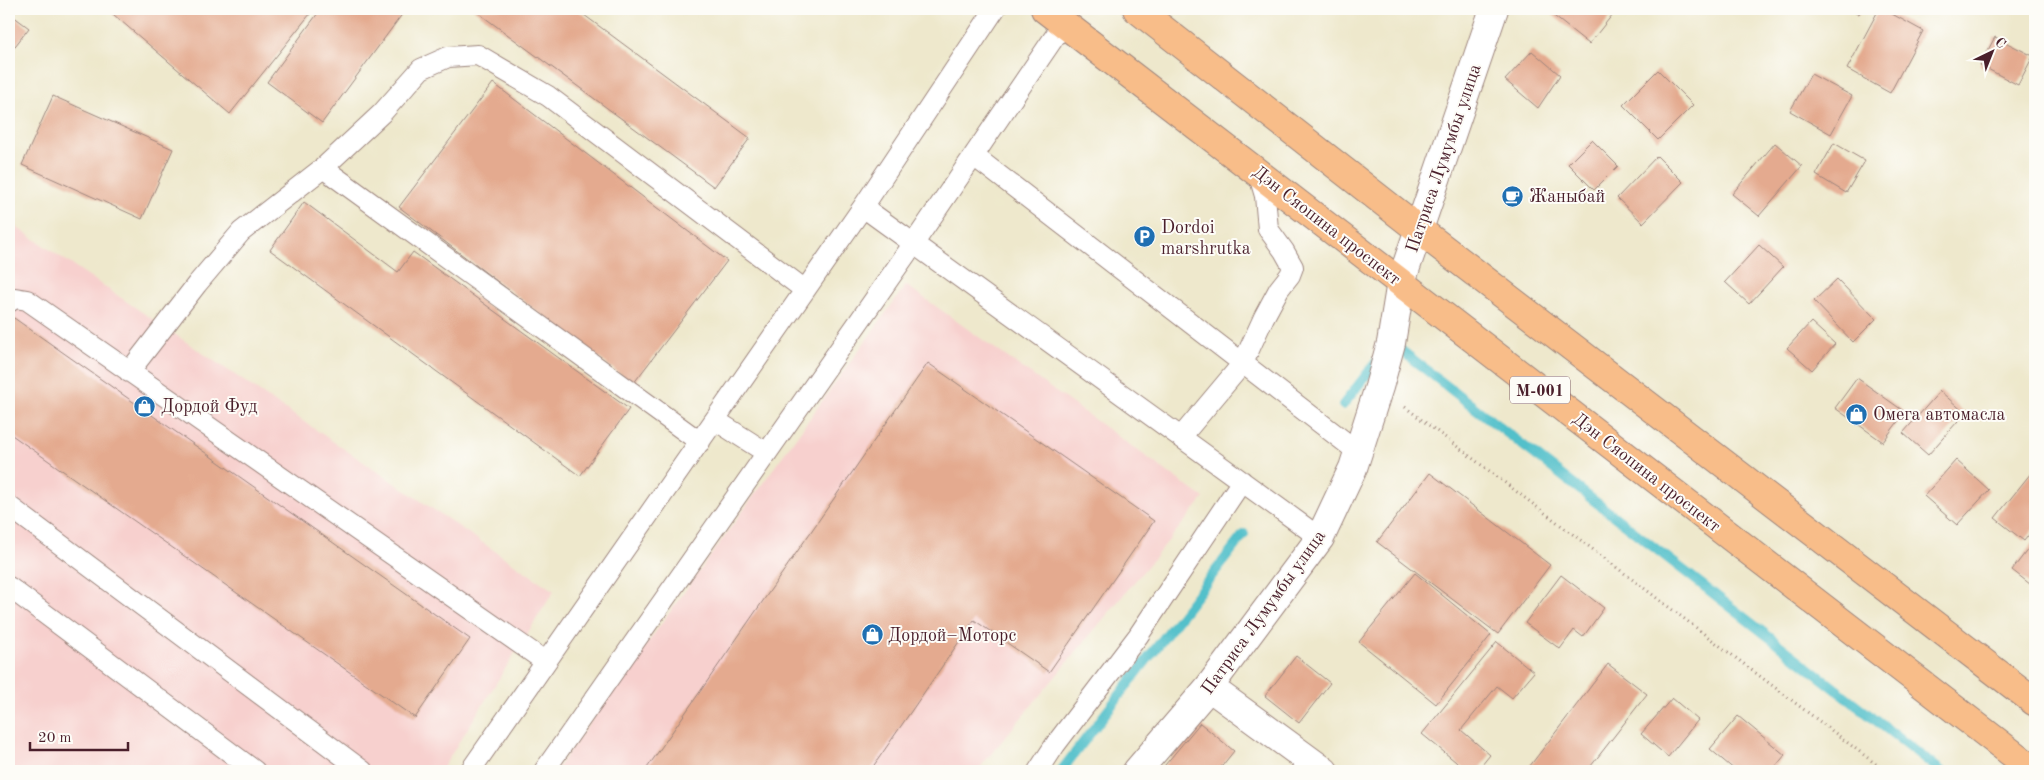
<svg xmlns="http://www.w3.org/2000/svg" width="2044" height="780" font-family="'Old Standard TT',serif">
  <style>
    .built { fill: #f7d0ce }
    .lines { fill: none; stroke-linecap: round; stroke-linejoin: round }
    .stream { stroke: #53c0ca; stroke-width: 10 }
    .building { fill: #e4aa8f }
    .service-casing { stroke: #9c847c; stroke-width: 22 }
    .minor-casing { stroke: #9c847c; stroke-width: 30 }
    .tertiary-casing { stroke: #9c847c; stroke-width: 30 }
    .primary-casing { stroke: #9c847c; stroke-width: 30 }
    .path { stroke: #9c847c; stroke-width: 3; stroke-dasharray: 1 4; stroke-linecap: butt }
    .service { stroke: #fff; stroke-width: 20 }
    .minor { stroke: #fff; stroke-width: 28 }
    .tertiary { stroke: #fff; stroke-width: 28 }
    .primary { stroke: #f8bd89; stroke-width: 28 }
    .labels { text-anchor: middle; stroke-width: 4; stroke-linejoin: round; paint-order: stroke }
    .shield { fill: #fdfcf7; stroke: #806168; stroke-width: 1 }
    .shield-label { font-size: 16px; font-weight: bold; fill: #4a1f2b }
    .street-label { font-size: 18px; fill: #4a1f2b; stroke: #fdfcf7 }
    .poi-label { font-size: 18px; fill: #4a1f2b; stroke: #fdfcf7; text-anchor: start }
  </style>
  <rect width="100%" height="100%" fill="#fdfcf7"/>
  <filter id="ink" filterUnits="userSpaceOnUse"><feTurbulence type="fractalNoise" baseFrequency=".02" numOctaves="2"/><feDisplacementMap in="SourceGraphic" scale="10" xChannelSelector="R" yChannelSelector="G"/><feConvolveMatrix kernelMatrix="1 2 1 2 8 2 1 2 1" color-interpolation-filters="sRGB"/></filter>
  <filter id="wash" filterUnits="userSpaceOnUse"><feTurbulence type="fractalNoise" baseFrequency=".0096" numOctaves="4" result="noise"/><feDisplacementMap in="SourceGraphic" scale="20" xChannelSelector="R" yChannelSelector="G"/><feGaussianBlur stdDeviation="1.12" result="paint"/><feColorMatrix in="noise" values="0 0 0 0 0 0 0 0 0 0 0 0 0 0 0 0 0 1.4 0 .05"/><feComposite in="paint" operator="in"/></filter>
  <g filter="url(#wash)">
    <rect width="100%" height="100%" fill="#eee8cc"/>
    <path class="built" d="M 9,222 L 554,591 L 441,771 L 9,771 Z
      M 906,285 L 1204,498 L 977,771 L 555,771 Z"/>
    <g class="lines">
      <path class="stream" d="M 1393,344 L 1941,771
        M 1343,405 L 1377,361
        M 1061,771 L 1244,534"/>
    </g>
    <g id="blocks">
      <path class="building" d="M 107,9 L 214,9 L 217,11 L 219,9 L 314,9 L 230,114 Z
        M 321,9 L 406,9 L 322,123 L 267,82 Z
        M 473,9 L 576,9 L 750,138 L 714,187 Z
        M 1545,9 L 1617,9 L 1589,44 Z
        M 1850,9 L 1862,9 L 1859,14 Z
        M 1879,9 L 1883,9 L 1923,31 L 1890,93 L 1847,69 Z
        M 9,13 L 29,28 L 9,54 Z
        M 1995,37 L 2033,56 L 2018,85 L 1980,65 Z
        M 1532,51 L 1560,75 L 1538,108 L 1505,80 Z
        M 1658,70 L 1693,105 L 1658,140 L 1623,105 Z
        M 1811,74 L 1852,96 L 1831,134 L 1790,111 Z
        M 493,83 L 727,261 L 633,384 L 399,207 Z
        M 53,96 L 173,149 L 142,219 L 22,165 Z
        M 1592,140 L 1618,166 L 1594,190 L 1568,164 Z
        M 1775,143 L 1802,166 L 1759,216 L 1732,194 Z
        M 1834,143 L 1865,161 L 1846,193 L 1816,175 Z
        M 1657,156 L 1683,182 L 1643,223 L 1617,198 Z
        M 304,202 L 398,272 L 413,252 L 629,409 L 580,476 L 270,250 Z
        M 1759,245 L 1783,267 L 1749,304 L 1725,282 Z
        M 1837,279 L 1876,319 L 1853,342 L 1814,301 Z
        M 14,318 L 470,639 L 415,718 L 9,433 L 9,325 Z
        M 1811,322 L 1835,344 L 1812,370 L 1787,348 Z
        M 928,363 L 1154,521 L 1049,672 L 974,620 L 870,771 L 645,771 Z
        M 1857,378 L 1905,412 L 1883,442 L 1835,408 Z
        M 1940,391 L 1965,413 L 1928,455 L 1903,433 Z
        M 1956,460 L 1989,490 L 1957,525 L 1924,496 Z
        M 2035,468 L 2035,527 L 2024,541 L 1995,518 Z
        M 1430,473 L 1550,565 L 1498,634 L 1377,542 Z
        M 2035,540 L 2035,588 L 2012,570 Z
        M 1415,573 L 1491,635 L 1436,704 L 1359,642 Z
        M 1561,575 L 1604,608 L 1583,637 L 1574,630 L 1560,649 L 1525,623 Z
        M 1497,642 L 1534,672 L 1512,698 L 1497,686 L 1461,730 L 1490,755 L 1477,771 L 1467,771 L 1422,734 Z
        M 1296,656 L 1330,683 L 1299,723 L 1265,696 Z
        M 1608,664 L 1647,694 L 1587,771 L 1526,771 Z
        M 1672,698 L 1698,720 L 1668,757 L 1641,734 Z
        M 1738,716 L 1785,755 L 1772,771 L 1736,771 L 1710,749 Z
        M 1200,723 L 1234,751 L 1218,771 L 1160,771 Z"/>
    </g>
  </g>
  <g filter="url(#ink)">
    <use href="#blocks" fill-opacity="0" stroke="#9c847c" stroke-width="1"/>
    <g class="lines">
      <defs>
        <path id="service" d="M 974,156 L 1358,452
          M 323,168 L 700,442
          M 863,207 L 1320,538
          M 9,302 L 15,298 L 27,300 L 546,662
          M 129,372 L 197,284 L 241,232 L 323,168 L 382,113 L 421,69 L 448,57 L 478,55 L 548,96 L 805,290
          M 715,420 L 767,453
          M 1181,437 L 1243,363 L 1264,317 L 1279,289 L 1290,275 L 1293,267 L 1284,251 L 1268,229 L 1265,196 L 1258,172
          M 9,506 L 363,771
          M 9,587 L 255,771
          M 470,771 L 863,207 L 995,9
          M 544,771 L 914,243 L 1064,23
          M 1038,771 L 1055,745 L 1138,636 L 1242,481"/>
        <path id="minor" d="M 1209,687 L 1324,771
          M 1137,771 L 1209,687 L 1320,538 L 1353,468 L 1379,387 L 1391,343 L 1401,282"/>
        <path id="tertiary" d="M 1401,282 L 1494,9"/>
        <path id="primary" d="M 1045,9 L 2035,771
          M 1137,9 L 1418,229 L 2035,702"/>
      </defs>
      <use href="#service" class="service-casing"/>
      <use href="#minor" class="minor-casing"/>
      <use href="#tertiary" class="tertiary-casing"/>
      <use href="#primary" class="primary-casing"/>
      <path class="path" d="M 1405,407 L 1885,771"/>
      <use href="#service" class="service"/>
      <use href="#minor" class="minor"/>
      <use href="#tertiary" class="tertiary"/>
      <use href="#primary" class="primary"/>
    </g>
  </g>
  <defs>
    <symbol id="cafe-disc" viewBox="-11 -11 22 22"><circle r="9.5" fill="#1f6fb2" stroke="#fdfcf7"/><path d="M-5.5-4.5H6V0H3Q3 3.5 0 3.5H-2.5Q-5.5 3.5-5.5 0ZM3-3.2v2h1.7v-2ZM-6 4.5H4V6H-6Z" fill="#fff"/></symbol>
    <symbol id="parking-disc" viewBox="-11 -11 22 22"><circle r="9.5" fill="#1f6fb2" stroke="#fdfcf7"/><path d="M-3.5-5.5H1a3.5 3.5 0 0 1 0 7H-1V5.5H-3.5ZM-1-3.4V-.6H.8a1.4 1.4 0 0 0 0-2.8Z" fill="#fff"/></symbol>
    <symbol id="shop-disc" viewBox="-11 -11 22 22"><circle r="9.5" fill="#1f6fb2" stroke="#fdfcf7"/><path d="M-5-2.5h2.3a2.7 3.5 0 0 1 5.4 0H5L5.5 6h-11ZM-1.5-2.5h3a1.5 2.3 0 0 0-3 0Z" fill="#fff"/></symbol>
  </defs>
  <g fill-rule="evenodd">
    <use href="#cafe-disc" x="1500" y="184" width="25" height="25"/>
    <use href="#parking-disc" x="1132" y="224" width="25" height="25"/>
    <use href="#shop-disc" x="132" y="394" width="25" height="25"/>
    <use href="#shop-disc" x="1844" y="402" width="25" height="25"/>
    <use href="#shop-disc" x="860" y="622" width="25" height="25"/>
  </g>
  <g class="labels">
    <rect class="shield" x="1510" y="376.5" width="60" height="27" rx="4"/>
    <g class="shield-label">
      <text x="1540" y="396">M-001</text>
    </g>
    <g class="street-label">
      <text transform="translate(1443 158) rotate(-71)" y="6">Патриса Лумумбы улица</text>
      <text transform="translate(1327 225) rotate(38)" y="6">Дэн Сяопина проспект</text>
      <text transform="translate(1647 472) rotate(38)" y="6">Дэн Сяопина проспект</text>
      <text transform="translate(1263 612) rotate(-54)" y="6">Патриса Лумумбы улица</text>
    </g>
    <g class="poi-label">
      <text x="1529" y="202">Жаныбай</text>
      <text x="1161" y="233">Dordoi<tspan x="1161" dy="21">marshrutka</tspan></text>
      <text x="161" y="412">Дордой Фуд</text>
      <text x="1873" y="420">Омега автомасла</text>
      <text x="888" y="641">Дордой–Моторс</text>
    </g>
  </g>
  <rect width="2044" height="780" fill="none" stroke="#fdfcf7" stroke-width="30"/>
  <g transform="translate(1992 52) rotate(43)" stroke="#fdfcf7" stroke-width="4" paint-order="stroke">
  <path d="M0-4L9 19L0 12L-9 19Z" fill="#4a1f2b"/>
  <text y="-8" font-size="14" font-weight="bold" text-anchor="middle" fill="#4a1f2b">С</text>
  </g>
  <path d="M30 742v8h98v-8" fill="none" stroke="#4a1f2b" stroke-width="2.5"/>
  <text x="38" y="742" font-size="15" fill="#4a1f2b" stroke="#fdfcf7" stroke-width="4" paint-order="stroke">20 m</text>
</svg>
